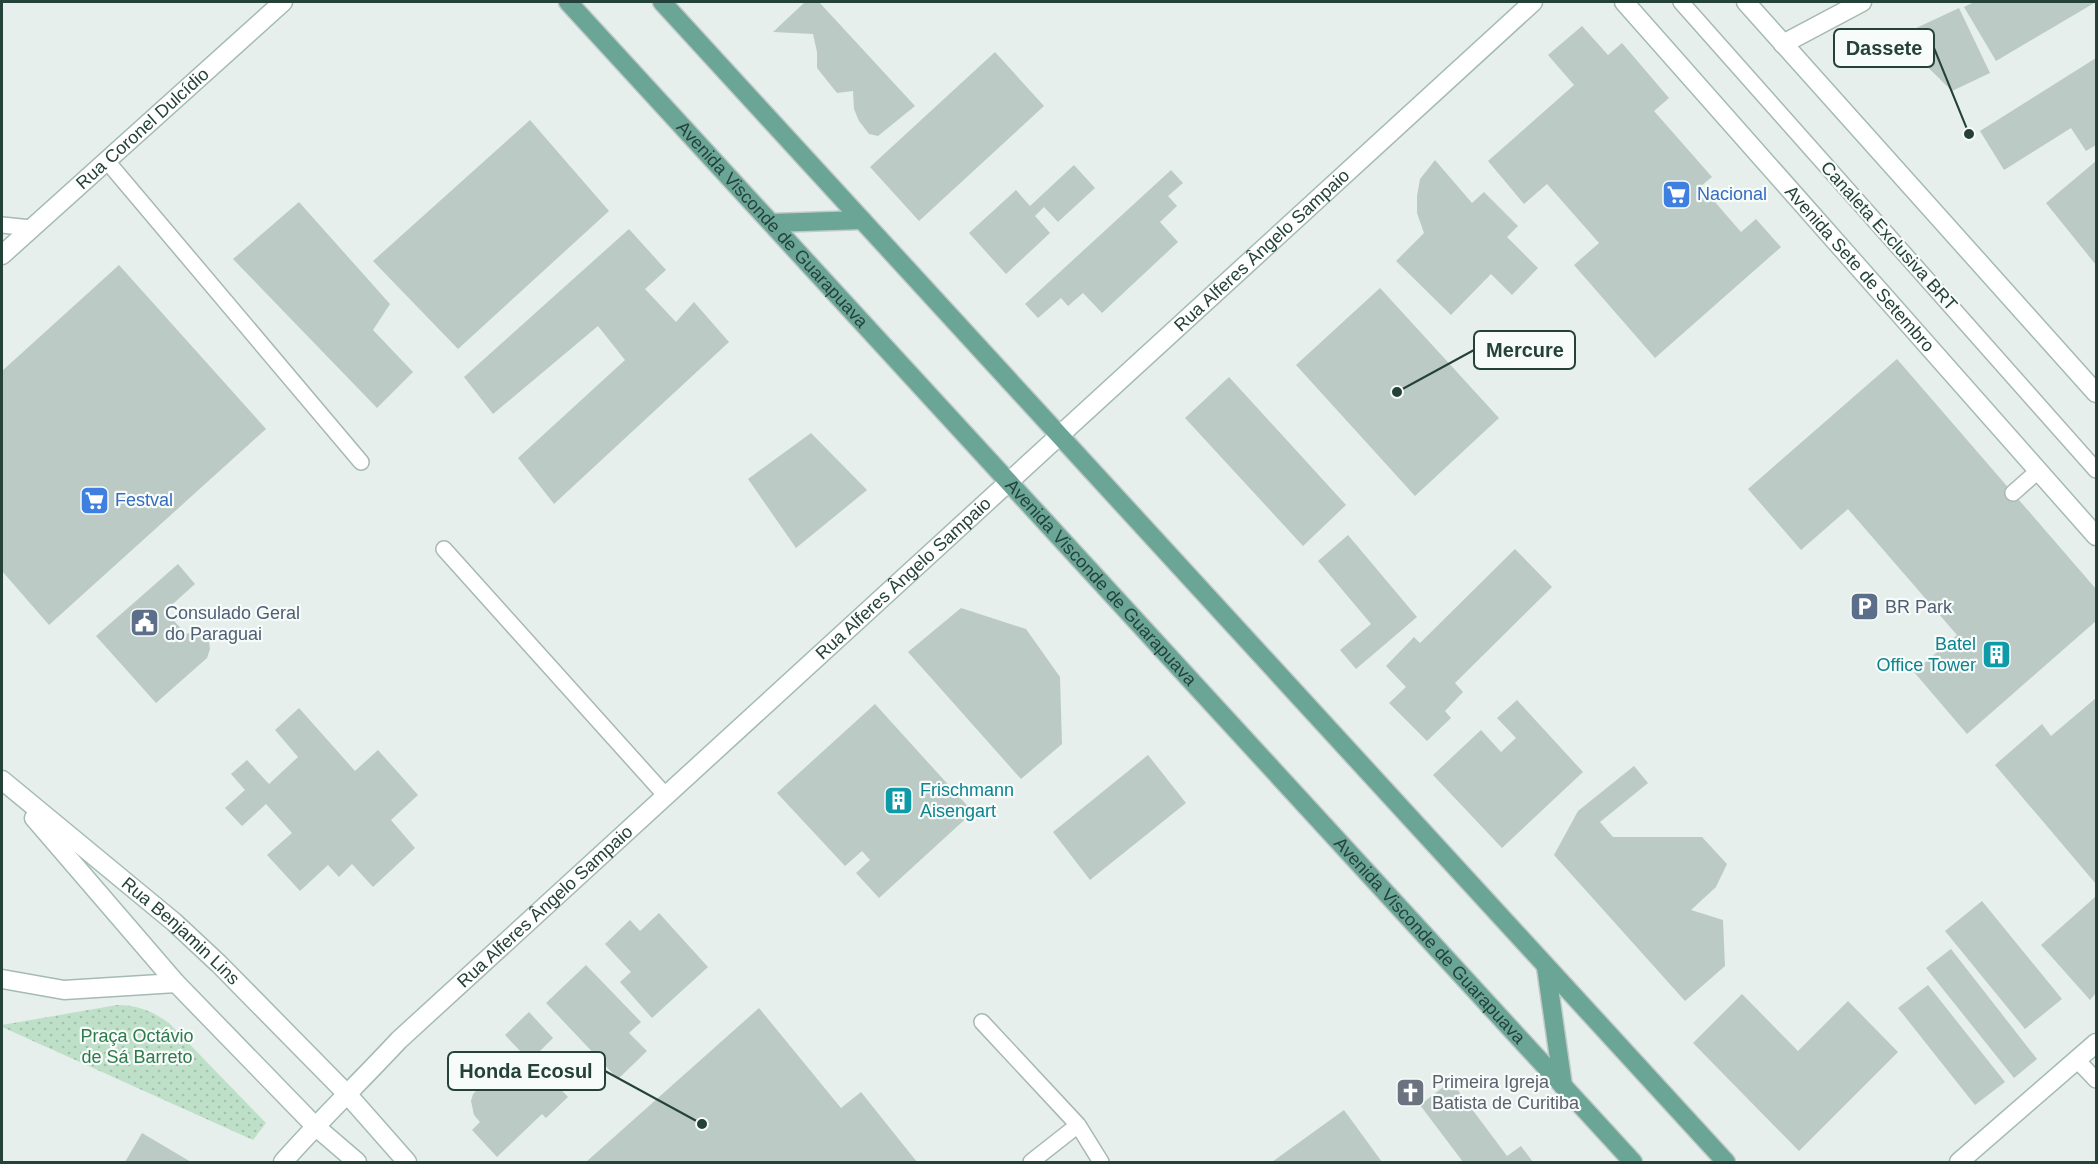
<svg xmlns="http://www.w3.org/2000/svg" width="2098" height="1164" font-family="Helvetica,sans-serif">
  <style>
    .park { fill: url(#park-dots) }
    .building { fill: #bbcac4 }
    .lines { fill: none; stroke-linecap: round; stroke-linejoin: round }
    .lane-casing { stroke: #a8b8b2; stroke-width: 18 }
    .street-casing { stroke: #a8b8b2; stroke-width: 21 }
    .secondary-casing { stroke: #a4bbb3; stroke-width: 21 }
    .primary-casing { stroke: #c2cac8; stroke-width: 21 }
    .lane { stroke: #fff; stroke-width: 15 }
    .street { stroke: #fff; stroke-width: 18 }
    .secondary { stroke: #fff; stroke-width: 18 }
    .primary { stroke: #6aa596; stroke-width: 18 }
    .labels { text-anchor: middle; stroke-width: 4.5; stroke-linejoin: round; paint-order: stroke }
    .street-label { font-size: 18px; fill: #24423a; stroke: #f7fbf9 }
    .shop-label { font-size: 18px; fill: #366cbe; stroke: #f7fbf9; text-anchor: start }
    .service-label { font-size: 18px; fill: #4e5e75; stroke: #f7fbf9; text-anchor: start }
    .culture-label { font-size: 18px; fill: #0d838f; stroke: #f7fbf9; text-anchor: end }
    .park-label { font-size: 18px; fill: #2d7a4b; stroke: #f7fbf9 }
    .worship-label { font-size: 18px; fill: #5b616d; stroke: #f7fbf9; text-anchor: start }
    .leader { fill: none; stroke: #24423a; stroke-width: 2 }
    .callout-dot { fill: #24423a; stroke: #f7fbf9; stroke-width: 2 }
    .callout { fill: #f7fbf9; stroke: #24423a; stroke-width: 2 }
    .callout-label { font-size: 20px; text-anchor: middle; font-weight: bold; fill: #24423a }
  </style>
  <defs>
    <pattern id="park-dots" width="8" height="8" patternUnits="userSpaceOnUse" patternTransform="scale(1.5)"><rect width="8" height="8" fill="#bfe0c8"/><path d="M2 2h.1M6 6h.1" fill="none" stroke="#a4c1ad" stroke-width="1.8" stroke-linecap="round"/></pattern>
  </defs>
  <rect width="100%" height="100%" fill="#e6efeb"/>
  <path class="park" d="M 117,1005 C 137,1005 152,1011 169,1023 L 266,1123 L 253,1140 L 2,1027 L 2,1025 Z"/>
  <path class="building" d="M 805,2 L 819,2 L 915,106 L 878,136 L 869,134 L 859,121 L 854,109 L 853,91 L 837,93 L 817,68 L 817,52 L 813,34 L 773,32 Z
    M 1974,2 L 2096,2 L 1996,61 L 1964,7 Z
    M 1959,8 L 1990,73 L 1952,91 L 1897,37 Z
    M 1582,26 L 1608,55 L 1622,43 L 1669,98 L 1654,111 L 1712,177 L 1701,186 L 1741,232 L 1756,219 L 1781,247 L 1655,358 L 1574,265 L 1599,243 L 1547,184 L 1524,204 L 1488,161 L 1574,85 L 1548,55 Z
    M 995,52 L 1044,106 L 919,221 L 870,167 Z
    M 2096,58 L 2096,145 L 2086,151 L 2071,128 L 2004,170 L 1980,131 Z
    M 530,120 L 609,211 L 458,349 L 373,261 Z
    M 1435,160 L 1472,203 L 1484,192 L 1518,226 L 1507,237 L 1538,268 L 1512,295 L 1491,274 L 1451,315 L 1396,261 L 1424,233 L 1417,213 L 1417,196 L 1420,179 Z
    M 2096,161 L 2096,265 L 2046,203 Z
    M 1074,165 L 1095,188 L 1058,222 L 1044,207 L 1035,216 L 1050,233 L 1006,274 L 969,233 L 1016,190 L 1030,206 Z
    M 1171,170 L 1183,183 L 1168,196 L 1177,206 L 1160,222 L 1178,242 L 1102,313 L 1083,293 L 1068,306 L 1061,298 L 1038,318 L 1025,304 Z
    M 299,202 L 390,304 L 373,330 L 413,372 L 377,408 L 233,259 Z
    M 629,229 L 666,270 L 645,289 L 676,322 L 694,302 L 729,342 L 554,504 L 518,458 L 625,360 L 598,326 L 493,414 L 464,377 Z
    M 119,265 L 266,429 L 49,625 L 2,571 L 2,371 Z
    M 1380,288 L 1499,418 L 1415,496 L 1296,365 Z
    M 1897,359 L 2096,589 L 2096,621 L 1967,734 L 1914,672 L 1957,635 L 1848,509 L 1801,550 L 1748,489 Z
    M 1229,377 L 1346,505 L 1303,546 L 1185,418 Z
    M 811,433 L 867,490 L 796,548 L 748,479 Z
    M 1348,535 L 1417,617 L 1356,669 L 1340,650 L 1371,624 L 1318,561 Z
    M 1515,549 L 1552,587 L 1455,683 L 1463,692 L 1445,711 L 1451,718 L 1427,741 L 1389,703 L 1406,687 L 1386,666 L 1414,637 L 1420,643 Z
    M 178,564 L 195,584 L 165,611 L 186,634 L 194,632 L 203,634 L 209,641 L 210,649 L 207,658 L 156,703 L 96,636 Z
    M 961,608 L 1026,629 L 1060,677 L 1062,744 L 1021,779 L 908,652 Z
    M 2096,698 L 2096,884 L 1995,765 L 2042,724 L 2051,736 Z
    M 1517,700 L 1583,772 L 1502,848 L 1433,775 L 1481,730 L 1501,752 L 1516,738 L 1497,718 Z
    M 875,704 L 973,812 L 879,898 L 856,873 L 870,860 L 862,851 L 845,866 L 777,793 Z
    M 299,708 L 355,771 L 378,750 L 418,795 L 391,820 L 415,848 L 373,887 L 352,864 L 339,877 L 328,865 L 300,891 L 267,855 L 292,833 L 266,804 L 242,826 L 225,808 L 245,790 L 231,774 L 247,760 L 269,784 L 298,757 L 275,730 Z
    M 1148,755 L 1186,803 L 1090,880 L 1053,832 Z
    M 1634,766 L 1648,783 L 1600,822 L 1613,837 L 1702,837 L 1727,864 L 1716,887 L 1691,910 L 1723,920 L 1725,966 L 1685,1001 L 1554,855 L 1578,811 Z
    M 2095,897 L 2096,993 L 2090,1000 L 2041,945 Z
    M 1982,901 L 2062,999 L 2025,1029 L 1945,931 Z
    M 659,913 L 708,967 L 652,1018 L 620,982 L 631,972 L 605,944 L 630,920 L 640,931 Z
    M 1951,949 L 2037,1059 L 2014,1078 L 1926,968 Z
    M 586,965 L 641,1022 L 629,1033 L 647,1051 L 618,1079 L 546,1003 Z
    M 1928,985 L 2005,1082 L 1975,1105 L 1898,1008 Z
    M 1742,994 L 1798,1051 L 1848,1001 L 1898,1052 L 1799,1151 L 1693,1043 Z
    M 759,1008 L 841,1108 L 861,1092 L 917,1162 L 586,1162 Z
    M 529,1012 L 553,1038 L 527,1064 L 548,1086 L 553,1081 L 568,1097 L 546,1118 L 542,1114 L 497,1157 L 472,1130 L 480,1122 L 474,1115 L 471,1101 L 473,1094 L 499,1068 L 505,1073 L 523,1054 L 505,1035 Z
    M 1451,1081 L 1507,1156 L 1521,1146 L 1533,1162 L 1463,1162 L 1420,1105 Z
    M 1344,1110 L 1382,1162 L 1272,1162 Z
    M 142,1133 L 191,1162 L 125,1162 Z"/>
  <g class="lines">
    <defs>
      <path id="lane" d="M 1681,2 L 2096,470
        M 106,160 L 361,462
        M 2,225 L 31,228
        M 2013,493 L 2038,471
        M 444,549 L 666,796
        M 982,1022 L 1078,1125 L 1101,1162
        M 2077,1060 L 2096,1080
        M 1031,1162 L 1078,1125"/>
      <path id="street" d="M 1783,44 L 1862,2"/>
      <g id="secondary">
        <path id="s1" d="M 1624,2 L 2096,536"/>
        <path d="M 1746,2 L 2096,393"/>
        <path id="s2" d="M 2,255 L 283,2"/>
        <path id="s3" d="M 2,780 L 174,922 L 219,964 L 348,1095 L 407,1162"/>
        <path d="M 34,818 L 176,983 L 315,1126 L 357,1162"/>
        <path d="M 2,979 L 64,990 L 176,983"/>
        <path id="s4" d="M 283,1162 C 320,1120 361,1081 399,1040 L 1533,2"/>
        <path d="M 1959,1162 L 2096,1043"/>
      </g>
      <g id="primary">
        <path id="s5" d="M 568,2 L 1633,1162"/>
        <path d="M 662,2 L 1726,1162"/>
        <path d="M 772,223 L 862,220"/>
        <path d="M 1546,967 L 1563,1086"/>
      </g>
    </defs>
    <use href="#lane" class="lane-casing"/>
    <use href="#street" class="street-casing"/>
    <use href="#secondary" class="secondary-casing"/>
    <use href="#primary" class="primary-casing"/>
    <use href="#lane" class="lane"/>
    <use href="#street" class="street"/>
    <use href="#secondary" class="secondary"/>
    <use href="#primary" class="primary"/>
  </g>
  <defs>
    <symbol id="supermarket-square" viewBox="-11 -11 22 22"><rect x="-9" y="-9" width="18" height="18" rx="4" fill="#3f7fe0" stroke="#f7fbf9"/><path d="M-6-5.5h2.5l.6 2H6L4.5 2H-2.5L-4.4-4H-6ZM-1.5 3.2a1.3 1.3 0 1 0 .1 0ZM3 3.2a1.3 1.3 0 1 0 .1 0Z" fill="#fff"/></symbol>
    <symbol id="parking-square" viewBox="-11 -11 22 22"><rect x="-9" y="-9" width="18" height="18" rx="4" fill="#5c6f8a" stroke="#f7fbf9"/><path d="M-3.5-5.5H1a3.5 3.5 0 0 1 0 7H-1V5.5H-3.5ZM-1-3.4V-.6H.8a1.4 1.4 0 0 0 0-2.8Z" fill="#fff"/></symbol>
    <symbol id="civic-square" viewBox="-11 -11 22 22"><rect x="-9" y="-9" width="18" height="18" rx="4" fill="#5c6f8a" stroke="#f7fbf9"/><path d="M-.6-6.5H3V-4.5H.6V-3L4-1V1h2V6H-6V1h2V-1L-.6-3ZM-1.2 2.5V6h2.4V2.5Z" fill="#fff"/></symbol>
    <symbol id="building-square" viewBox="-11 -11 22 22"><rect x="-9" y="-9" width="18" height="18" rx="4" fill="#0f9aa8" stroke="#f7fbf9"/><path d="M-4-6H4V6H1V3H-1V6H-4ZM-2.5-4.3h1.7v1.8h-1.7ZM.8-4.3h1.7v1.8H.8ZM-2.5-1h1.7V.8h-1.7ZM.8-1h1.7V.8H.8Z" fill="#fff"/></symbol>
    <symbol id="church-square" viewBox="-11 -11 22 22"><rect x="-9" y="-9" width="18" height="18" rx="4" fill="#6b7280" stroke="#f7fbf9"/><path d="M-1.2-6h2.4v3.5h3.3v2.4h-3.3V6h-2.4V-.1h-3.3v-2.4h3.3Z" fill="#fff"/></symbol>
  </defs>
  <g fill-rule="evenodd">
    <use href="#supermarket-square" x="1660" y="178" width="33" height="33"/>
    <use href="#supermarket-square" x="78" y="484" width="33" height="33"/>
    <use href="#parking-square" x="1848" y="590" width="33" height="33"/>
    <use href="#civic-square" x="128" y="606" width="33" height="33"/>
    <use href="#building-square" x="1980" y="638" width="33" height="33"/>
    <use href="#building-square" x="882" y="784" width="33" height="33"/>
    <use href="#church-square" x="1394" y="1076" width="33" height="33"/>
  </g>
  <g class="labels">
    <g class="street-label">
      <text dy="6" stroke="none"><textPath href="#s2" startOffset="189">Rua Coronel Dulcídio</textPath></text>
      <text dy="6" stroke="none"><textPath href="#s5" startOffset="302">Avenida Visconde de Guarapuava</textPath></text>
      <text transform="translate(1889 236) rotate(48)" y="6">Canaleta Exclusiva BRT</text>
      <text dy="6" stroke="none"><textPath href="#s4" startOffset="1338">Rua Alferes Ângelo Sampaio</textPath></text>
      <text dy="6" stroke="none"><textPath href="#s1" startOffset="356">Avenida Sete de Setembro</textPath></text>
      <text dy="6" stroke="none"><textPath href="#s4" startOffset="852">Rua Alferes Ângelo Sampaio</textPath></text>
      <text dy="6" stroke="none"><textPath href="#s5" startOffset="788">Avenida Visconde de Guarapuava</textPath></text>
      <text dy="6" stroke="none"><textPath href="#s4" startOffset="366">Rua Alferes Ângelo Sampaio</textPath></text>
      <text dy="6" stroke="none"><textPath href="#s3" startOffset="234">Rua Benjamin Lins</textPath></text>
      <text dy="6" stroke="none"><textPath href="#s5" startOffset="1274">Avenida Visconde de Guarapuava</textPath></text>
    </g>
    <g class="shop-label">
      <text x="1697" y="200">Nacional</text>
      <text x="115" y="506">Festval</text>
    </g>
    <g class="service-label">
      <text x="1885" y="613">BR Park</text>
      <text x="165" y="619">Consulado Geral<tspan x="165" dy="21">do Paraguai</tspan></text>
    </g>
    <g class="culture-label">
      <text x="1976" y="650">Batel<tspan x="1976" dy="21">Office Tower</tspan></text>
      <text x="920" y="796" text-anchor="start">Frischmann<tspan x="920" dy="21">Aisengart</tspan></text>
    </g>
    <g class="park-label">
      <text x="137" y="1042">Praça Octávio<tspan x="137" dy="21">de Sá Barreto</tspan></text>
    </g>
    <g class="worship-label">
      <text x="1432" y="1088">Primeira Igreja<tspan x="1432" dy="21">Batista de Curitiba</tspan></text>
    </g>
  </g>
  <path class="leader" d="M1969 134L1934 48M1397 392L1474 350M702 1124L605 1071"/>
  <g class="callout-dot">
    <circle cx="1969" cy="134" r="6"/>
    <circle cx="1397" cy="392" r="6"/>
    <circle cx="702" cy="1124" r="6"/>
  </g>
  <g class="callout">
    <rect x="1834" y="29" width="100" height="38" rx="6"/>
    <rect x="1474" y="331" width="101" height="38" rx="6"/>
    <rect x="448" y="1052" width="157" height="38" rx="6"/>
  </g>
  <g class="callout-label">
    <text x="1884" y="55">Dassete</text>
    <text x="1525" y="357">Mercure</text>
    <text x="526" y="1078">Honda Ecosul</text>
  </g>
  <rect width="2098" height="1164" fill="none" stroke="#24423a" stroke-width="6"/>
</svg>
